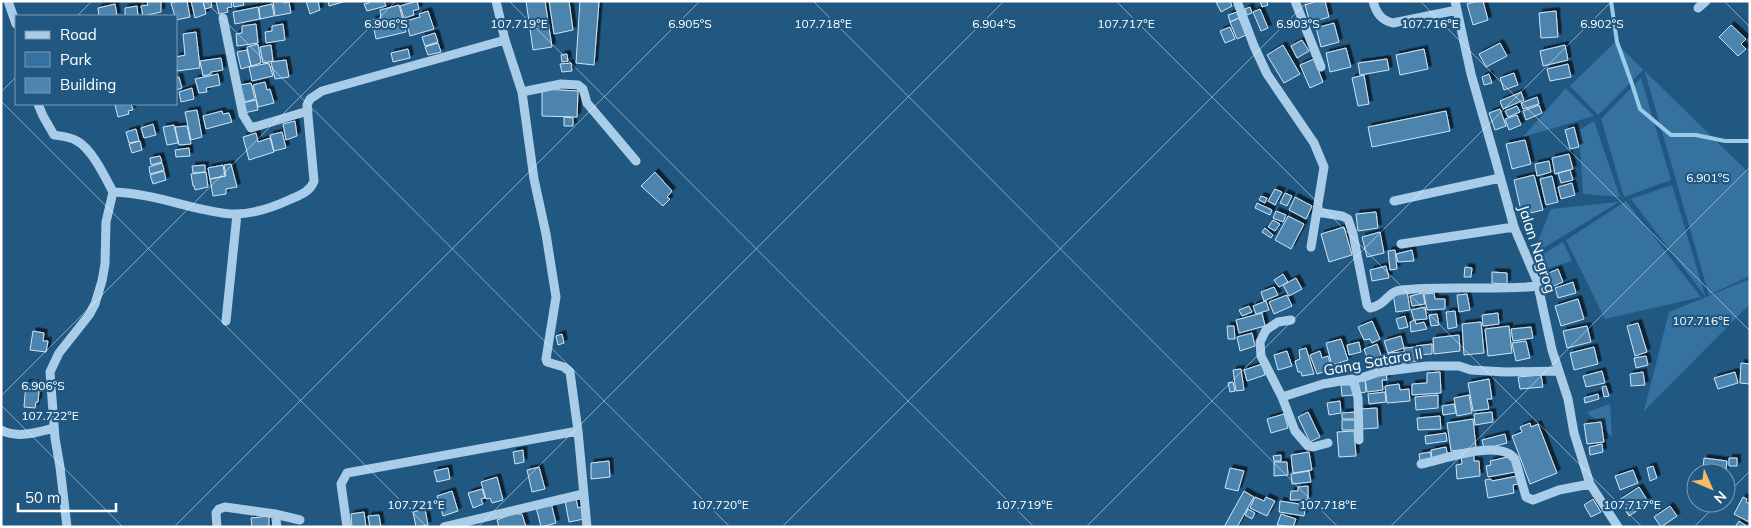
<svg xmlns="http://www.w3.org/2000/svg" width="1751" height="528" font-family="Mulish,sans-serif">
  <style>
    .green { fill: #3572a0 }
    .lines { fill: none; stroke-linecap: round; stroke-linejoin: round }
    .stream { stroke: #9ccae9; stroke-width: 4 }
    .building { fill: #4e84ad; stroke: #cde5f6; filter: url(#shadow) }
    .minor { stroke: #a9cde8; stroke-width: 9 }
    .ticks { fill: none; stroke: #fff; stroke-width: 1; stroke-opacity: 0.45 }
    .labels { text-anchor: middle; stroke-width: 4.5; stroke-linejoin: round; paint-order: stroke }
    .street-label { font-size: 15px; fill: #fff; stroke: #215882 }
    .ticks-label { font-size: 12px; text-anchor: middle; fill: #fff; stroke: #215882; stroke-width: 4.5; stroke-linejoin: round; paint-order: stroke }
  </style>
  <defs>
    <filter id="shadow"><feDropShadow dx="3.5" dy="-3.5" stdDeviation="0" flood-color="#0009"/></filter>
  </defs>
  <rect width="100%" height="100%" fill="#215882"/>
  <path class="green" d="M 1615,42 L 1750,174 L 1750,276 L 1709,295 L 1644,69 L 1598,115 L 1570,86 Z
    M 1641,78 L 1671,180 L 1624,197 L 1601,119 Z
    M 1565,88 L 1594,116 L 1523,137 L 1565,89 Z
    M 1594,121 L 1620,197 L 1583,194 L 1579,130 Z
    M 1672,185 L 1705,295 L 1705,296 L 1631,199 Z
    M 1626,201 L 1701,297 L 1605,319 L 1566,240 Z
    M 1619,202 L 1532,255 L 1551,209 Z
    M 1563,242 L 1572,261 L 1539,271 L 1534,260 Z
    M 1750,279 L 1750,304 L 1644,411 L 1669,312 Z
    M 1610,404 L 1612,437 L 1587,412 Z"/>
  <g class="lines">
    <path class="stream" d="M 1611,1 L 1617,42 L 1632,84 L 1640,109 L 1671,135 L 1696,135 L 1725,141 L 1750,141"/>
  </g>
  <path class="building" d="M 147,1 L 161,1 L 161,12 L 143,16 L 141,6 L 148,5 Z
    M 178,1 L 187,1 L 190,17 L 176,20 L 171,3 Z
    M 191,1 L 203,1 L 206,14 L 195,18 Z
    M 203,1 L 211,1 L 212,7 L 205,9 Z
    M 216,1 L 231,1 L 232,7 L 227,8 L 228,12 L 219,14 Z
    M 233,1 L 243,1 L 244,5 L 234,7 Z
    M 273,1 L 283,1 L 284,3 L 289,2 L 291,13 L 275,16 Z
    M 306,1 L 318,1 L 320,10 L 310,14 Z
    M 328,1 L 343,1 L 343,2 L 329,6 Z
    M 369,1 L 384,1 L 386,6 L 367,11 L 364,4 L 369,3 Z
    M 417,1 L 419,9 L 413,11 L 414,15 L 404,18 L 400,6 Z
    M 526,1 L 545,1 L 552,47 L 533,50 Z
    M 549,1 L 569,1 L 573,30 L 554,34 Z
    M 580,1 L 599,2 L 594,65 L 576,63 Z
    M 1230,1 L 1232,6 L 1221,12 L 1216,2 Z
    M 1260,1 L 1267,1 L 1268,5 L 1262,7 Z
    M 1317,1 L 1325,1 L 1329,17 L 1310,23 L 1305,5 Z
    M 1478,1 L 1483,1 L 1488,20 L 1473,25 L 1467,4 Z
    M 115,4 L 117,16 L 99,16 L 98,8 Z
    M 272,4 L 274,16 L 260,19 L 259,7 Z
    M 399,5 L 406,32 L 376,39 L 372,20 L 381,18 L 380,10 Z
    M 137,6 L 138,16 L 125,16 L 125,8 Z
    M 258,7 L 260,19 L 235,24 L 233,12 Z
    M 1250,7 L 1252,13 L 1247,15 L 1245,9 Z
    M 1260,9 L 1268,28 L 1261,31 L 1253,12 Z
    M 428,11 L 434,29 L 410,36 L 406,21 L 420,17 L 419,14 Z
    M 1556,11 L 1558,37 L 1541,38 L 1539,13 Z
    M 1237,12 L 1239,18 L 1230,22 L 1228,15 Z
    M 1239,18 L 1246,35 L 1237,39 L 1230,22 Z
    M 1334,23 L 1339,42 L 1321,47 L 1316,28 Z
    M 256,24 L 258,43 L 237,46 L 236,34 L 242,33 L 242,26 Z
    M 283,24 L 285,40 L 266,43 L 265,32 L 272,31 L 272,26 Z
    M 1731,25 L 1746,39 L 1741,44 L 1746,49 L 1738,56 L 1719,37 Z
    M 1230,27 L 1235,39 L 1225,43 L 1220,31 Z
    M 196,32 L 200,68 L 177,71 L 176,57 L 185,55 L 183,34 Z
    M 435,33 L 438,42 L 425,46 L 422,37 Z
    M 1302,40 L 1309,51 L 1297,58 L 1291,46 Z
    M 438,43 L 441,52 L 428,55 L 425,47 Z
    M 1500,43 L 1507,56 L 1486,67 L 1479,54 Z
    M 258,44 L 261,63 L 251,66 L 247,47 Z
    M 271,45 L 273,61 L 263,63 L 260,47 Z
    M 1283,45 L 1300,74 L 1284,83 L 1267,55 Z
    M 1565,45 L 1568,60 L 1543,66 L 1540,51 Z
    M 1346,48 L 1351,67 L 1330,72 L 1326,53 Z
    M 408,49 L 410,58 L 393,62 L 391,53 Z
    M 1424,49 L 1428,69 L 1400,75 L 1396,55 Z
    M 247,50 L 251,66 L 241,69 L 237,52 Z
    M 567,54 L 568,61 L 562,62 L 561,55 Z
    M 221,58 L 223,70 L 211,72 L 211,74 L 203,76 L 200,61 Z
    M 1314,59 L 1323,82 L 1310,88 L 1300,65 Z
    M 1387,59 L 1389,70 L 1360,75 L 1358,63 Z
    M 286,60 L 289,77 L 275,79 L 271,62 Z
    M 269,63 L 273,76 L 252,81 L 249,67 Z
    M 571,63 L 572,71 L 562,72 L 560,64 Z
    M 1568,64 L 1571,77 L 1550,81 L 1547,69 Z
    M 1514,73 L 1518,85 L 1504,90 L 1500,78 Z
    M 218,74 L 220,85 L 206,88 L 207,92 L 199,93 L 195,79 Z
    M 1489,74 L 1492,83 L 1484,85 L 1482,77 Z
    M 1364,75 L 1369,104 L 1358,106 L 1352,78 Z
    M 176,77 L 179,77 L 182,88 L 176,90 Z
    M 265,82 L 267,90 L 270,89 L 274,103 L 258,107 L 253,85 Z
    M 251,83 L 255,99 L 245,102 L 240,85 Z
    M 192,88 L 194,99 L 181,102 L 179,92 Z
    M 542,89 L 578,91 L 577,117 L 542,116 Z
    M 1521,92 L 1524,100 L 1503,109 L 1500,101 Z
    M 1537,97 L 1539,104 L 1523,109 L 1521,103 Z
    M 256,100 L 258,110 L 244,113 L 242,103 Z
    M 120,104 L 131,104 L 133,110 L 128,111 L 129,114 L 118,117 L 115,105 Z
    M 1539,105 L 1542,113 L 1526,120 L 1523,111 Z
    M 1517,106 L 1520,112 L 1508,117 L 1505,111 Z
    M 1500,109 L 1506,126 L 1495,130 L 1489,113 Z
    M 197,110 L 202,137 L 191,140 L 185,112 Z
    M 222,111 L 223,114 L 229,113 L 232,122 L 206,129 L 203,116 Z
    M 1446,111 L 1450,131 L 1372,147 L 1368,127 Z
    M 1517,115 L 1521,125 L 1509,130 L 1505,119 Z
    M 564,117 L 573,118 L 573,126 L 564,126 Z
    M 295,121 L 297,136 L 286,140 L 283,124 Z
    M 153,124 L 156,135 L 144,138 L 141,128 Z
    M 174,125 L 178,143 L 167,145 L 163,127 Z
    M 187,126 L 191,144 L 179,145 L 175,127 Z
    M 1574,127 L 1579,147 L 1570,149 L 1565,130 Z
    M 136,129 L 139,141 L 129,143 L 126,132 Z
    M 282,132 L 286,148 L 274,151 L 270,135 Z
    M 256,133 L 258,142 L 270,138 L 274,152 L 249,160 L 243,137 Z
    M 1525,140 L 1531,164 L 1512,169 L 1506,144 Z
    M 140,141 L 142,150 L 132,153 L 129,144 Z
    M 189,148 L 190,156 L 176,157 L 175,150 Z
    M 1569,154 L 1573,169 L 1555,174 L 1552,158 Z
    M 160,156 L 162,162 L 151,165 L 150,158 Z
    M 1549,161 L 1551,172 L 1537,176 L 1535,164 Z
    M 162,163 L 164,170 L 150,174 L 149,167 Z
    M 231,164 L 237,187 L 226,189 L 226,194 L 213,196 L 210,179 L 226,176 L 224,165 Z
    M 205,165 L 205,172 L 193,173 L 192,166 Z
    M 223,165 L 225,176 L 210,179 L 208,168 Z
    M 1570,170 L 1573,180 L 1561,183 L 1558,173 Z
    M 164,171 L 166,180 L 153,184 L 150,175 Z
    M 206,172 L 208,187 L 195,190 L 194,186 L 193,186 L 191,174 Z
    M 655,172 L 672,191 L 667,197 L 670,199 L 663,206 L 641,186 Z
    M 1534,175 L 1543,210 L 1522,215 L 1514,180 Z
    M 1552,176 L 1558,202 L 1546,205 L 1540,179 Z
    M 1572,183 L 1575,195 L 1561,199 L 1558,187 Z
    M 1275,189 L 1282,192 L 1275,205 L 1268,201 Z
    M 1285,193 L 1292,196 L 1287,206 L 1280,203 Z
    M 1261,196 L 1267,198 L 1265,203 L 1259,200 Z
    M 1295,197 L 1312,206 L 1306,219 L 1289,210 Z
    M 1257,203 L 1272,210 L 1270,215 L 1255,208 Z
    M 1276,211 L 1286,215 L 1283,222 L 1273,218 Z
    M 1376,212 L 1378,228 L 1358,231 L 1356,214 Z
    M 1288,216 L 1304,224 L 1291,249 L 1275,240 Z
    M 1273,220 L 1280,224 L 1275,231 L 1268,227 Z
    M 1344,227 L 1352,255 L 1329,262 L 1321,234 Z
    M 1265,228 L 1273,235 L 1271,238 L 1262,232 Z
    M 1380,232 L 1384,253 L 1367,257 L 1362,237 Z
    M 1395,250 L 1397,269 L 1390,270 L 1388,251 Z
    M 1412,250 L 1414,261 L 1398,262 L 1396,254 Z
    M 1386,266 L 1389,278 L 1372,281 L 1370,270 Z
    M 1465,267 L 1472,268 L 1471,277 L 1464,277 Z
    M 1558,269 L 1563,282 L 1549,288 L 1544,275 Z
    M 1492,272 L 1507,273 L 1507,284 L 1492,283 Z
    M 1283,274 L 1288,282 L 1279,287 L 1274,280 Z
    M 1296,278 L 1302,289 L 1289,296 L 1283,285 Z
    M 1573,282 L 1576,293 L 1558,298 L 1555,288 Z
    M 1274,287 L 1278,295 L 1264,301 L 1261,292 Z
    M 1407,291 L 1410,310 L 1396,312 L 1393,294 Z
    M 1423,293 L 1425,304 L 1412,306 L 1410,296 Z
    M 1434,293 L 1435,299 L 1445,299 L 1445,309 L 1427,310 L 1424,294 Z
    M 1467,294 L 1470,310 L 1459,312 L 1457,295 Z
    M 1287,295 L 1292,306 L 1274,314 L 1269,302 Z
    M 1578,299 L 1584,319 L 1561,326 L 1555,306 Z
    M 1266,301 L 1269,310 L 1256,314 L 1253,306 Z
    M 1249,306 L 1252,312 L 1242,316 L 1239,310 Z
    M 1425,307 L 1427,319 L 1414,320 L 1411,310 Z
    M 1455,311 L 1457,327 L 1448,329 L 1446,312 Z
    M 1262,313 L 1265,326 L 1239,333 L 1236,320 Z
    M 1498,313 L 1499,324 L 1483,326 L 1482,315 Z
    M 1437,314 L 1439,325 L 1431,326 L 1429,315 Z
    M 1405,316 L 1408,327 L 1399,329 L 1396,319 Z
    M 1415,320 L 1416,324 L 1424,322 L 1427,329 L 1411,332 L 1410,322 Z
    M 1372,321 L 1380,339 L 1372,343 L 1370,339 L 1364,340 L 1358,327 Z
    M 1481,322 L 1484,353 L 1464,355 L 1462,324 Z
    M 1638,323 L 1647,352 L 1635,356 L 1627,326 Z
    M 1227,326 L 1234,326 L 1235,339 L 1228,339 Z
    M 1509,326 L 1512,353 L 1488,356 L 1485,329 Z
    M 1587,326 L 1591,342 L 1567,348 L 1563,331 Z
    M 1531,327 L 1533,338 L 1513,341 L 1511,329 Z
    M 33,331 L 44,333 L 43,341 L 48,341 L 46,352 L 30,350 Z
    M 1252,333 L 1255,346 L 1240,351 L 1237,337 Z
    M 562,334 L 564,343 L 558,345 L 556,336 Z
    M 1459,335 L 1460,351 L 1434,354 L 1433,338 Z
    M 1401,336 L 1404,348 L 1388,353 L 1384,341 Z
    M 1341,339 L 1348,360 L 1332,365 L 1326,343 Z
    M 1526,341 L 1530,358 L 1516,361 L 1512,343 Z
    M 1359,342 L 1361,352 L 1349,355 L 1347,345 Z
    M 1377,344 L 1384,363 L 1371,368 L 1364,349 Z
    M 1432,344 L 1432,354 L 1417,355 L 1416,346 Z
    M 1416,347 L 1417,361 L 1405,363 L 1404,348 Z
    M 1594,347 L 1598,364 L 1574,370 L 1570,353 Z
    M 1306,348 L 1314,374 L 1302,376 L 1301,372 L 1298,372 L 1295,361 L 1300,359 L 1299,350 Z
    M 1287,351 L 1292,366 L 1278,370 L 1274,355 Z
    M 1320,351 L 1322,358 L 1328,356 L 1332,369 L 1317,374 L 1310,355 Z
    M 1404,352 L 1405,364 L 1389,366 L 1388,353 Z
    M 1646,356 L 1648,365 L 1636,368 L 1634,358 Z
    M 1741,363 L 1750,364 L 1750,384 L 1740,383 Z
    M 1262,364 L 1265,375 L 1247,381 L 1244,370 Z
    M 1241,369 L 1244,390 L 1236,391 L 1233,370 Z
    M 1602,371 L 1605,383 L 1586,387 L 1583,376 Z
    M 1386,372 L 1387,380 L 1382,380 L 1383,390 L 1367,392 L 1365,379 Z
    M 1440,372 L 1441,393 L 1412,395 L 1412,384 L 1427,383 L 1427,373 Z
    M 1643,372 L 1645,385 L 1631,386 L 1630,374 Z
    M 1735,372 L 1738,383 L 1718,389 L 1714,378 Z
    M 1541,375 L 1543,387 L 1520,389 L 1518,377 Z
    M 1489,379 L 1492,399 L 1487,399 L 1489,409 L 1473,411 L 1468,383 Z
    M 1365,380 L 1366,392 L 1360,393 L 1358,381 Z
    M 1233,382 L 1235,391 L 1230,392 L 1228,383 Z
    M 26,383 L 42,385 L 42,391 L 39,391 L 38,402 L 36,402 L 35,408 L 24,407 Z
    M 1399,384 L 1400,390 L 1409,389 L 1410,401 L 1387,403 L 1385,386 Z
    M 1341,385 L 1353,385 L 1354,395 L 1342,396 Z
    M 1606,386 L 1609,396 L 1604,397 L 1602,387 Z
    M 1385,392 L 1386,402 L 1369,404 L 1368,394 Z
    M 1598,394 L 1599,399 L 1585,403 L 1584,398 Z
    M 1438,395 L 1438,408 L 1416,410 L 1415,397 Z
    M 1469,395 L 1472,413 L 1457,416 L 1454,398 Z
    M 1340,401 L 1341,413 L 1329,415 L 1327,403 Z
    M 1454,404 L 1456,413 L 1443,415 L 1442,406 Z
    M 1377,408 L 1378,428 L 1362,429 L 1361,409 Z
    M 1308,412 L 1320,437 L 1310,442 L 1298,417 Z
    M 1356,412 L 1356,419 L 1342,419 L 1342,413 Z
    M 1492,412 L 1493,422 L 1475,425 L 1474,414 Z
    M 1284,414 L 1288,428 L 1271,433 L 1267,419 Z
    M 1440,416 L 1441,429 L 1418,430 L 1417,418 Z
    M 1473,419 L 1476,448 L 1451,451 L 1447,423 Z
    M 1342,420 L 1357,420 L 1357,430 L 1342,430 Z
    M 1601,422 L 1604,442 L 1587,444 L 1584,424 Z
    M 1530,423 L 1531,427 L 1538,424 L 1557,473 L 1530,484 L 1512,436 L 1522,432 L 1520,427 Z
    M 1354,431 L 1356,456 L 1339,457 L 1337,432 Z
    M 1446,433 L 1447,441 L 1426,444 L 1425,436 Z
    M 1505,434 L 1507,443 L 1484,449 L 1482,440 Z
    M 1602,444 L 1603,452 L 1590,455 L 1589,447 Z
    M 1446,447 L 1448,457 L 1432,459 L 1431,450 Z
    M 523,450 L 524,462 L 515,464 L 513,452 Z
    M 1309,452 L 1312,470 L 1293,473 L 1291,455 Z
    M 1430,452 L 1432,459 L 1420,461 L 1419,454 Z
    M 1474,454 L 1474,461 L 1479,461 L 1480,476 L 1457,479 L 1456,465 L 1462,464 L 1461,455 Z
    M 1281,455 L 1281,461 L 1274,461 L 1273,456 Z
    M 1512,456 L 1515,472 L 1488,477 L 1486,466 L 1491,465 L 1490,461 Z
    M 1704,458 L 1727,461 L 1726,471 L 1703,469 Z
    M 1729,458 L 1737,458 L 1737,466 L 1729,466 Z
    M 609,461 L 610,477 L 591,479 L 591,463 Z
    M 1274,462 L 1287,462 L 1288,475 L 1274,476 Z
    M 1653,466 L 1657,478 L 1650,481 L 1647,468 Z
    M 539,467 L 545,489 L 532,492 L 527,470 Z
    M 448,468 L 450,479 L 437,482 L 434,471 Z
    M 1230,468 L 1244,471 L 1238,491 L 1225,488 Z
    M 1633,470 L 1638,483 L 1620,490 L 1615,476 Z
    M 1309,471 L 1311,482 L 1292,484 L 1291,474 Z
    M 1517,476 L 1518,484 L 1513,485 L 1514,493 L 1488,498 L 1485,480 L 1491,479 L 1492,481 Z
    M 497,477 L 503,500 L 492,503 L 490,498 L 486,499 L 481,482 Z
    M 1308,486 L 1308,500 L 1290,500 L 1291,491 L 1298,491 L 1298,487 Z
    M 1639,487 L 1649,503 L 1629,516 L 1619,500 Z
    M 482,489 L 485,498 L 481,499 L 483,504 L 473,508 L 468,493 Z
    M 452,491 L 458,511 L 443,516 L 437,496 Z
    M 1244,491 L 1254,497 L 1237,527 L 1224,527 Z
    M 1255,497 L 1264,501 L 1266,497 L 1275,501 L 1267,516 L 1250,508 Z
    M 1743,497 L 1747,499 L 1746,502 L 1750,504 L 1749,522 L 1734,514 Z
    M 576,499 L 578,508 L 582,507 L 584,519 L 569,522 L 565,501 Z
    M 1593,499 L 1601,512 L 1591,517 L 1584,505 Z
    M 1280,501 L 1306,505 L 1304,516 L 1279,512 Z
    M 551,503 L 556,523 L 541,527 L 536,507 Z
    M 1670,506 L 1677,516 L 1661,527 L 1654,517 Z
    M 425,509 L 428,525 L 416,527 L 413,512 Z
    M 1248,509 L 1255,513 L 1252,519 L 1245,515 Z
    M 364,512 L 366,527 L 352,527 L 351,514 Z
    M 517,512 L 518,514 L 522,514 L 526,527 L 499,527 L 497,520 Z
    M 1281,514 L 1296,519 L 1293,527 L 1277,525 Z
    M 379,515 L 381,527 L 370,527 L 368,516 Z
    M 269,516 L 269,527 L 252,527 L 251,518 Z
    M 1739,521 L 1748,527 L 1735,527 Z"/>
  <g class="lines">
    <path class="minor" d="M 8,1 L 16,24
      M 496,1 L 505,40 L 522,92 L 534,179 L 546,234 L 556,297 L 546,359 L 547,362 L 564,367 L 570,372 L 578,431 L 587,527
      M 1237,1 L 1254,46 L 1267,74 L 1314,143 L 1324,167 L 1311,247
      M 1295,1 L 1321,67
      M 1373,1 C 1376,13 1381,20 1393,23 L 1457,10
      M 1455,1 L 1471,74 L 1495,158 L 1514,227 L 1537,281 L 1552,350 L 1568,399 L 1574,433 L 1590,484 L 1618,527
      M 1698,8 L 1706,1
      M 223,18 L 243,115 L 251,128 L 308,111
      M 522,92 L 561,84 L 578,85 L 583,89 L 587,103 L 636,161
      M 38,104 L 43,116 L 54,135 C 62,136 71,137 77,141 C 92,149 105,177 113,192
      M 113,192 C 143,193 171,202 201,209 C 212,211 223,214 235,214 C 253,214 274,207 291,199 C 300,195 310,192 314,181 L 307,105 L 310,99 L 322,91 L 505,40
      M 1394,201 L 1500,178
      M 1317,212 L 1342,216 L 1348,219 L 1353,234 L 1367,305 L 1370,308 C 1387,305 1387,291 1402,290 C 1447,285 1493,291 1538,286
      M 1401,244 L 1514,227
      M 1291,320 L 1278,322 L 1266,330 L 1260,342 L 1261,356 L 1282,397 L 1295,431 L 1308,446 L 1313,447 L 1328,443
      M 226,321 L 237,214
      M 1353,379 L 1358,398 L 1359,440
      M 1282,397 L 1323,384 L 1364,377 L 1379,372 L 1427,366 L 1459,366 L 1471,370 L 1506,372 L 1559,371
      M 1,430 C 18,439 37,432 54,428
      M 1421,464 C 1442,460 1500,438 1515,459 L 1526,497 L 1533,500 L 1559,490 L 1590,484
      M 275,514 L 277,527
      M 67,527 L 60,467 L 55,438 L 50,372 L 59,353 L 89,315 L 95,304 L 102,281 L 105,264 L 106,222 L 113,192
      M 217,527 L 216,513 L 219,509 L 225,507 L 275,514 L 300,520
      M 347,527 L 341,484 L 347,473 L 578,431
      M 444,527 L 583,494"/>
  </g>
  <path class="ticks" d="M 205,1 L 730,527M 509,1 L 1034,527M 813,1 L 1338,527M 1116,1 L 1642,527M 1420,1 L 1750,331M 1724,1 L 1750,27M 77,16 L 92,1M 1,92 L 16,77M 1,101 L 427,527M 1,396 L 396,1M 1,405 L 123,527M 1726,495 L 1750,471M 174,527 L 700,1M 478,527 L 1004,1M 782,527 L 1308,1M 1086,527 L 1612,1M 1390,527 L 1750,167M 1694,527 L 1718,503"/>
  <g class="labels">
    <g class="street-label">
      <text transform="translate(1537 249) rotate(72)" y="5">Jalan Nagrog</text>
      <text transform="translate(1373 362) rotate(-10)" y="5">Gang Satara II</text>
    </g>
  </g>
  <g class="ticks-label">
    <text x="1430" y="28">107.716°E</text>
    <text x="386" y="28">6.906°S</text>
    <text x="519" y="28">107.719°E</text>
    <text x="690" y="28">6.905°S</text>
    <text x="823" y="28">107.718°E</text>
    <text x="994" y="28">6.904°S</text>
    <text x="1126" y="28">107.717°E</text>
    <text x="1298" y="28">6.903°S</text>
    <text x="1602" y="28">6.902°S</text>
    <text x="1708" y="182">6.901°S</text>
    <text x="1701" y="325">107.716°E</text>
    <text x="43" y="390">6.906°S</text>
    <text x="50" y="420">107.722°E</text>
    <text x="416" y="509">107.721°E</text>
    <text x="720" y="509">107.720°E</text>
    <text x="1024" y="509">107.719°E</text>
    <text x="1328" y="509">107.718°E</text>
    <text x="1632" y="509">107.717°E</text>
  </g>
  <rect width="1751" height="528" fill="none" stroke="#ffffff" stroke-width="5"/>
  <rect x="15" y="15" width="162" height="90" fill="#215882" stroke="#7a9bb4"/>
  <rect x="25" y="31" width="25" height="8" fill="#a9cde8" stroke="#7a9bb4"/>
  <text x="60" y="40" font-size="15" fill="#ffffff">Road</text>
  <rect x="25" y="52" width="25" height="15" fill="#3572a0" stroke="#7a9bb4"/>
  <text x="60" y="65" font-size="15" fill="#ffffff">Park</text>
  <rect x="25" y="78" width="25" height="15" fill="#4e84ad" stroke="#7a9bb4"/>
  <text x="60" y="90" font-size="15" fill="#ffffff">Building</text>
  <g transform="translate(1711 488) rotate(135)"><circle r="24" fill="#215882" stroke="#7a9bb4"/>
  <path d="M0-4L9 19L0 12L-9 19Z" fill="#f4bc6a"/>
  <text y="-8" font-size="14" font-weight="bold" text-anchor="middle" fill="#ffffff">N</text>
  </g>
  <path d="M18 503v8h98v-8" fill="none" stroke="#ffffff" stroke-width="2.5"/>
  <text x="25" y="503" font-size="15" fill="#ffffff" stroke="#215882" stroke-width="4" paint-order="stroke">50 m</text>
</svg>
